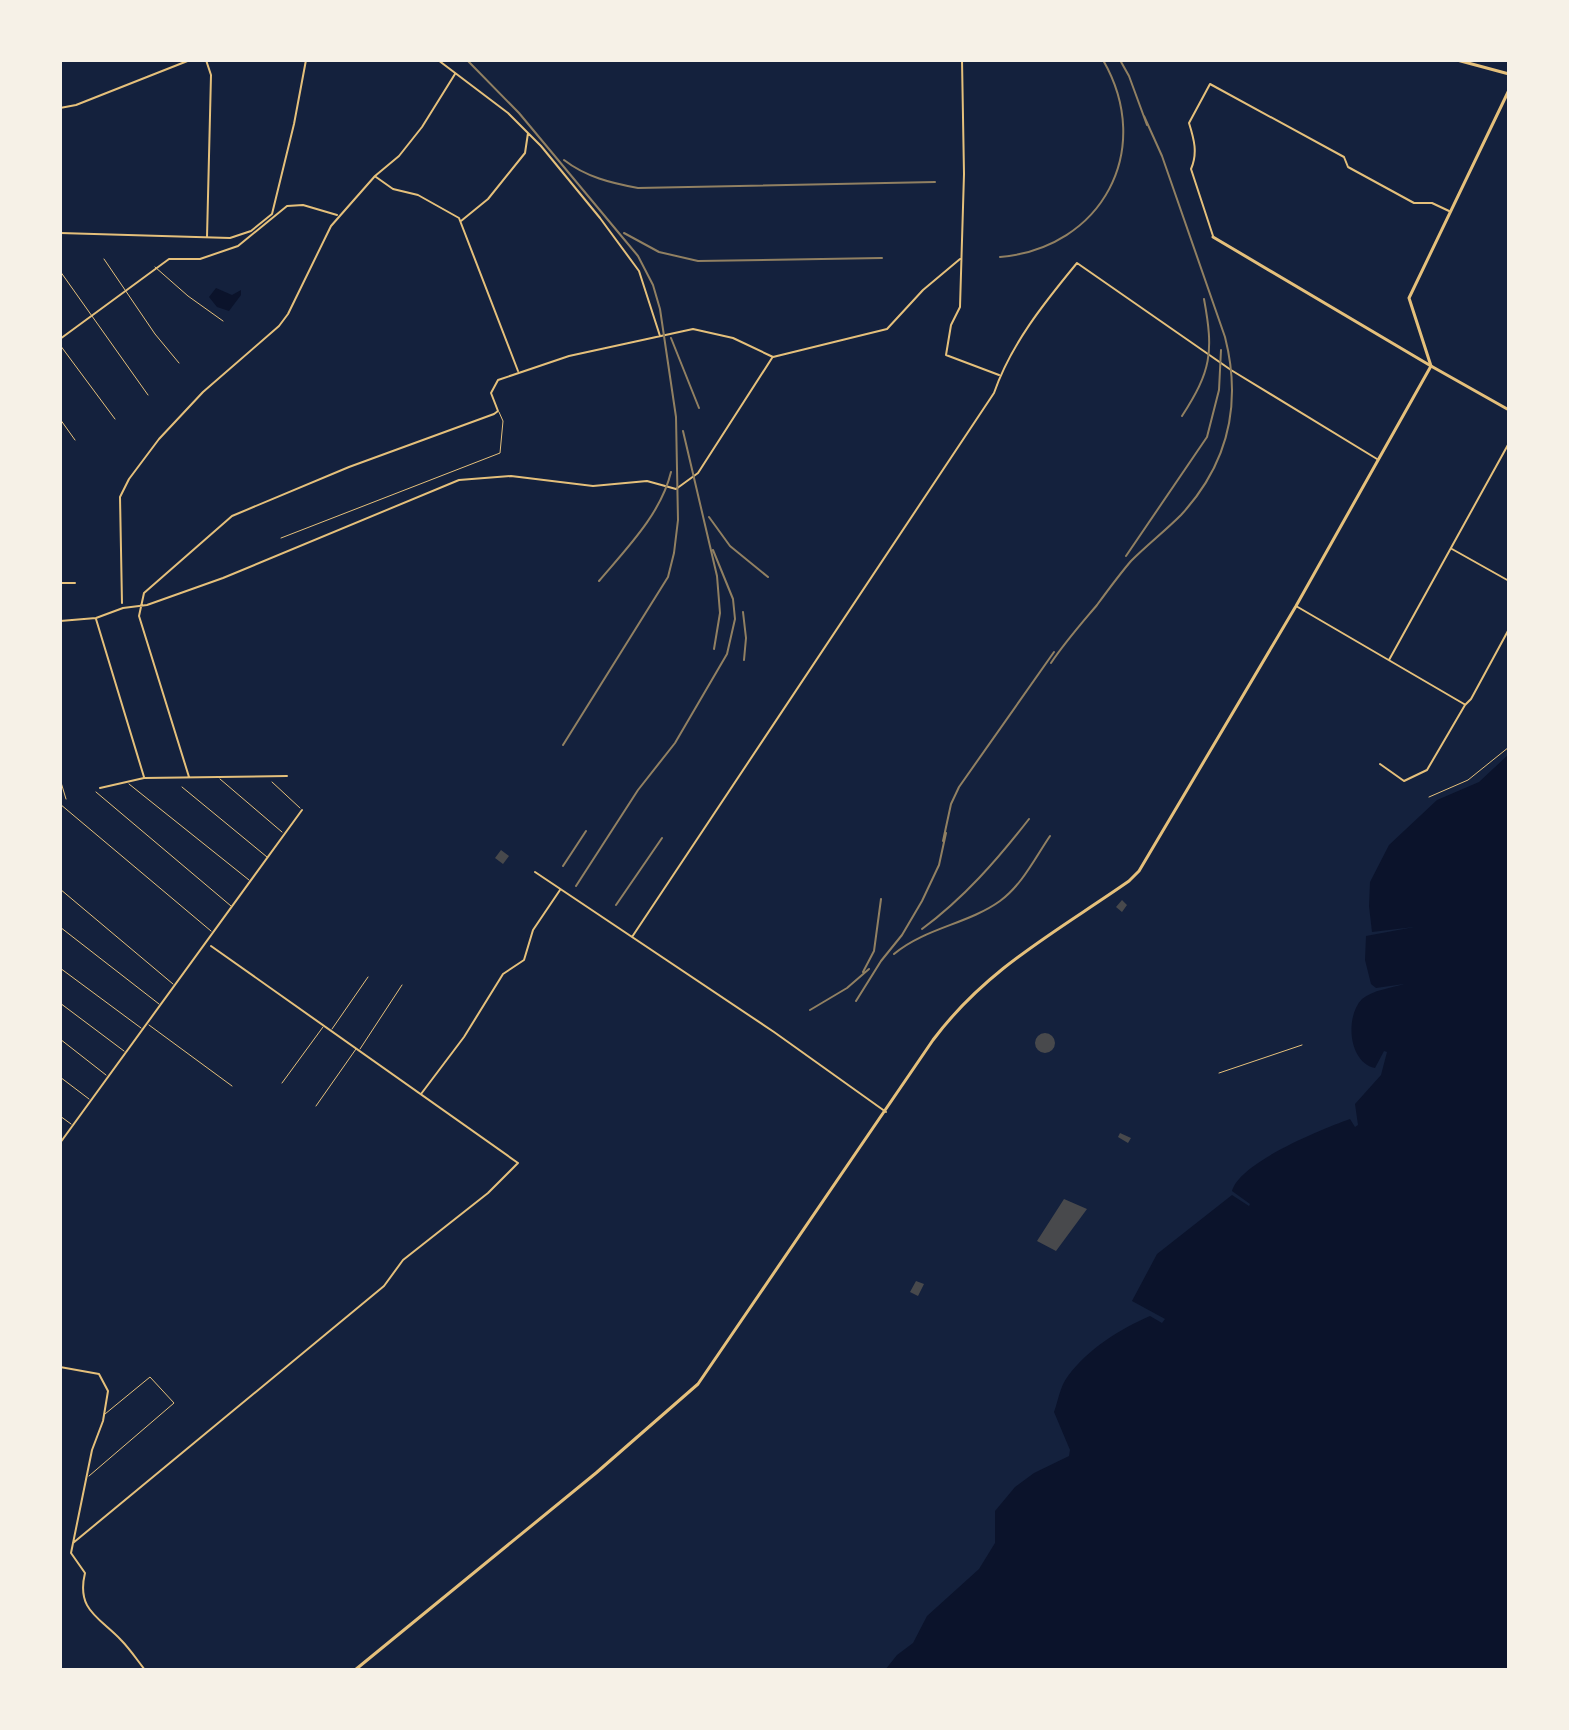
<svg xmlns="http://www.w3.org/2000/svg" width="1569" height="1730" font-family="'Golos Text',sans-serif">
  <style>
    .water { fill: #0b132b }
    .building { fill: #48494c }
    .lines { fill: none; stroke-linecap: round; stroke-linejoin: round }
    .path { stroke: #e5c07b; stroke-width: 1 }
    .service { stroke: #e5c07b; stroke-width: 1 }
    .minor { stroke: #e5c07b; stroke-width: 2 }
    .tertiary { stroke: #e5c07b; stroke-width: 3 }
    .secondary { stroke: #e5c07b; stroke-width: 3 }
    .rail { stroke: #918062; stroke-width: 2 }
  </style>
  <rect width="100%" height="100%" fill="#14213d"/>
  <path class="water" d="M 216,288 L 232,295 L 241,290 L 241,295 L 229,311 L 217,307 L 209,297 Z
    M 1509,754 L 1509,1670 L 885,1670 L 897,1655 L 913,1643 L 927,1616 L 979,1569 L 995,1543 L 995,1511 L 1015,1487 L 1034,1473 L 1069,1456 L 1070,1450 L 1054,1412 C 1058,1401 1060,1386 1068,1376 C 1088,1349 1120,1329 1150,1316 L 1162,1323 L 1165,1319 L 1132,1301 L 1157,1254 L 1232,1195 L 1249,1206 L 1250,1204 L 1232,1191 C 1240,1162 1322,1129 1350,1119 L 1355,1127 L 1358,1125 L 1355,1104 L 1381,1075 L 1387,1052 L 1384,1051 L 1375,1068 C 1348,1062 1345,1016 1362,999 C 1373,990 1391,988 1404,984 L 1376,988 L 1371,984 L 1365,960 L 1366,936 L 1414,927 L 1372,932 L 1369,906 L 1370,882 L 1389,845 L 1437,800 L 1479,782 Z"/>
  <path class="building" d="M 501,850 L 509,856 L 503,864 L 495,858 Z
    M 1122,900 L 1127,905 L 1122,912 L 1116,907 Z
    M1035 1043a10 10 0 1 1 20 0a10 10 0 1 1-20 0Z
    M 1120,1133 L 1131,1138 L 1128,1143 L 1118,1137 Z
    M 1064,1199 L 1087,1209 L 1056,1251 L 1037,1241 Z
    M 916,1281 L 924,1284 L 918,1296 L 910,1292 Z"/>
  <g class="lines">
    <path class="path" d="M 1429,797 L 1468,780 L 1509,747
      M 1219,1073 L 1302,1045"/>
    <path class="service" d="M 104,259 L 155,334 L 179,363
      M 155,267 L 188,296 L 223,321
      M 60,271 L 148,395
      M 60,345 L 115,419
      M 60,419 L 75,440
      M 281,538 L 500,453 L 503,421 L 499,412
      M 60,779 L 66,799
      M 220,779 L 282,832
      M 272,782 L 300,808
      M 129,784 L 249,880
      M 182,787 L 267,857
      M 96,792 L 231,906
      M 60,804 L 211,931
      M 60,889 L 173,984
      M 60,927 L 159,1004
      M 60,968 L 141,1028
      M 60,1003 L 124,1051
      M 149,1025 L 232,1086
      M 332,1029 L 368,977
      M 60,1039 L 106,1075
      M 360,1049 L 402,985
      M 60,1077 L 89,1099
      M 282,1083 L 323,1027
      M 316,1106 L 356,1049
      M 60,1116 L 71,1124
      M 89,1476 L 174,1403 L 150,1377 L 105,1414"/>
    <path class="minor" d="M 206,60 L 211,75 L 207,237
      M 438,60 L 508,113 L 541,146 L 600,218 L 639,271 L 660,336
      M 962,60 L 964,174 L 960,307 L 951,325 L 946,355 L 999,375
      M 60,108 L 76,105 L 190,60
      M 60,132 L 60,109
      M 376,177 L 393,189 L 418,195 L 459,218 L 518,371
      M 461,221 L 488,199 L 525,153 L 528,133
      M 60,233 L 230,238 L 251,231 L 272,214 L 294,124 L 306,60
      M 1213,236 L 1191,169 C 1198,153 1194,139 1189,123 L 1210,84 L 1344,157 L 1348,167 L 1414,203 L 1432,203 L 1449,211
      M 60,339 L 169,259 L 200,259 L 238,246 L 287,206 L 303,205 L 337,215
      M 1452,549 L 1509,581
      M 60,583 L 75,583
      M 122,603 L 120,497 L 129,479 L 159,439 L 203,392 L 279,326 L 288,314 L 331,226 L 375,176 L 399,156 L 422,127 L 455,74
      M 1296,606 L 1464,704
      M 96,619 L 144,777
      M 60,621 L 96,618 L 123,608 L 147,605 L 223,578 L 459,480 L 511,476 L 593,486 L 647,481 L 676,489 L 698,473 L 772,358
      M 1389,660 L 1509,443
      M 1380,764 L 1404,781 L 1427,770 L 1465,705 L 1471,699 L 1509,629
      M 189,777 L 139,616 L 144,593 L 232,516 L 349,467 L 494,414 L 498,411 L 491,393 L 498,380 L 569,356 L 693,329 L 733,338 L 773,357 L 887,329 L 923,290 L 960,259
      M 100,788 L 144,778 L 287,776
      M 535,872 L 774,1032 L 886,1112
      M 632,937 L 994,393 C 1011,344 1044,303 1077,263 L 1231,370 L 1377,459
      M 421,1094 L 464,1037 L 503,974 L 524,960 L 533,930 L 560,890
      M 60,1143 L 302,810
      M 60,1367 L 99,1374 L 108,1391 L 103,1421 L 92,1450 L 71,1553 L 85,1573 C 76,1610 99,1617 121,1640 C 130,1649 137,1660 145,1670
      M 73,1543 L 384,1286 L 403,1260 L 488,1193 L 518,1163 L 211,946"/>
    <path class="tertiary" d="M 1457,60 L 1509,74
      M 1213,237 L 1431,366 L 1509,410"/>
    <path class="secondary" d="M 355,1670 L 596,1473 L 698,1384 L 933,1040 C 987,968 1056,932 1129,881 L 1139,871 L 1296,606 L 1431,366 L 1409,298 L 1509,90"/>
    <path class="rail" d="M 467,60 L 519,113 L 623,238 L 638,256 L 653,285 L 660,309 L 676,417 L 678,520 L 674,553 L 668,577 L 563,745
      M 1120,60 L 1129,76 L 1147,125
      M 564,160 C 586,177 611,183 638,188 L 935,182
      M 624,233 L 659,252 L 698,261 L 882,258
      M 1000,257 C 1102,248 1155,150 1103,60
      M 671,338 L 699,408
      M 1182,416 C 1211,371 1214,353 1204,299
      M 683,431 L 717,576 L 720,613 L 714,649
      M 709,517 L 730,546 L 768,577
      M 1126,556 L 1207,437 L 1219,390 L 1221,350
      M 599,581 C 626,549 661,514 671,472
      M 743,612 L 746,638 L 744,660
      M 1051,663 C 1065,642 1081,624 1097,605 C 1108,590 1119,575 1131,561 C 1147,545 1165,531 1181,515 C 1229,463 1242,404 1225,337 L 1162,156 L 1144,116
      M 943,841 L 951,804 L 959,787 L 1054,652
      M 563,866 L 586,831
      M 576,886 L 638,790 L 675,743 L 727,654 L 735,619 L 733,599 L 713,550
      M 616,905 L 662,838
      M 922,929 C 964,898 997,860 1029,819
      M 894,954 C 925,928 968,924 1000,901 C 1022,885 1035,858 1050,836
      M 863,972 L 874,951 L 881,899
      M 856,1001 L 881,961 L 902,935 L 922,901 L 939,865 L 946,833
      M 810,1010 L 847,988 L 869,969"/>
  </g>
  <rect width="1569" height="1730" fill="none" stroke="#f6f1e7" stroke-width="124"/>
</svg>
